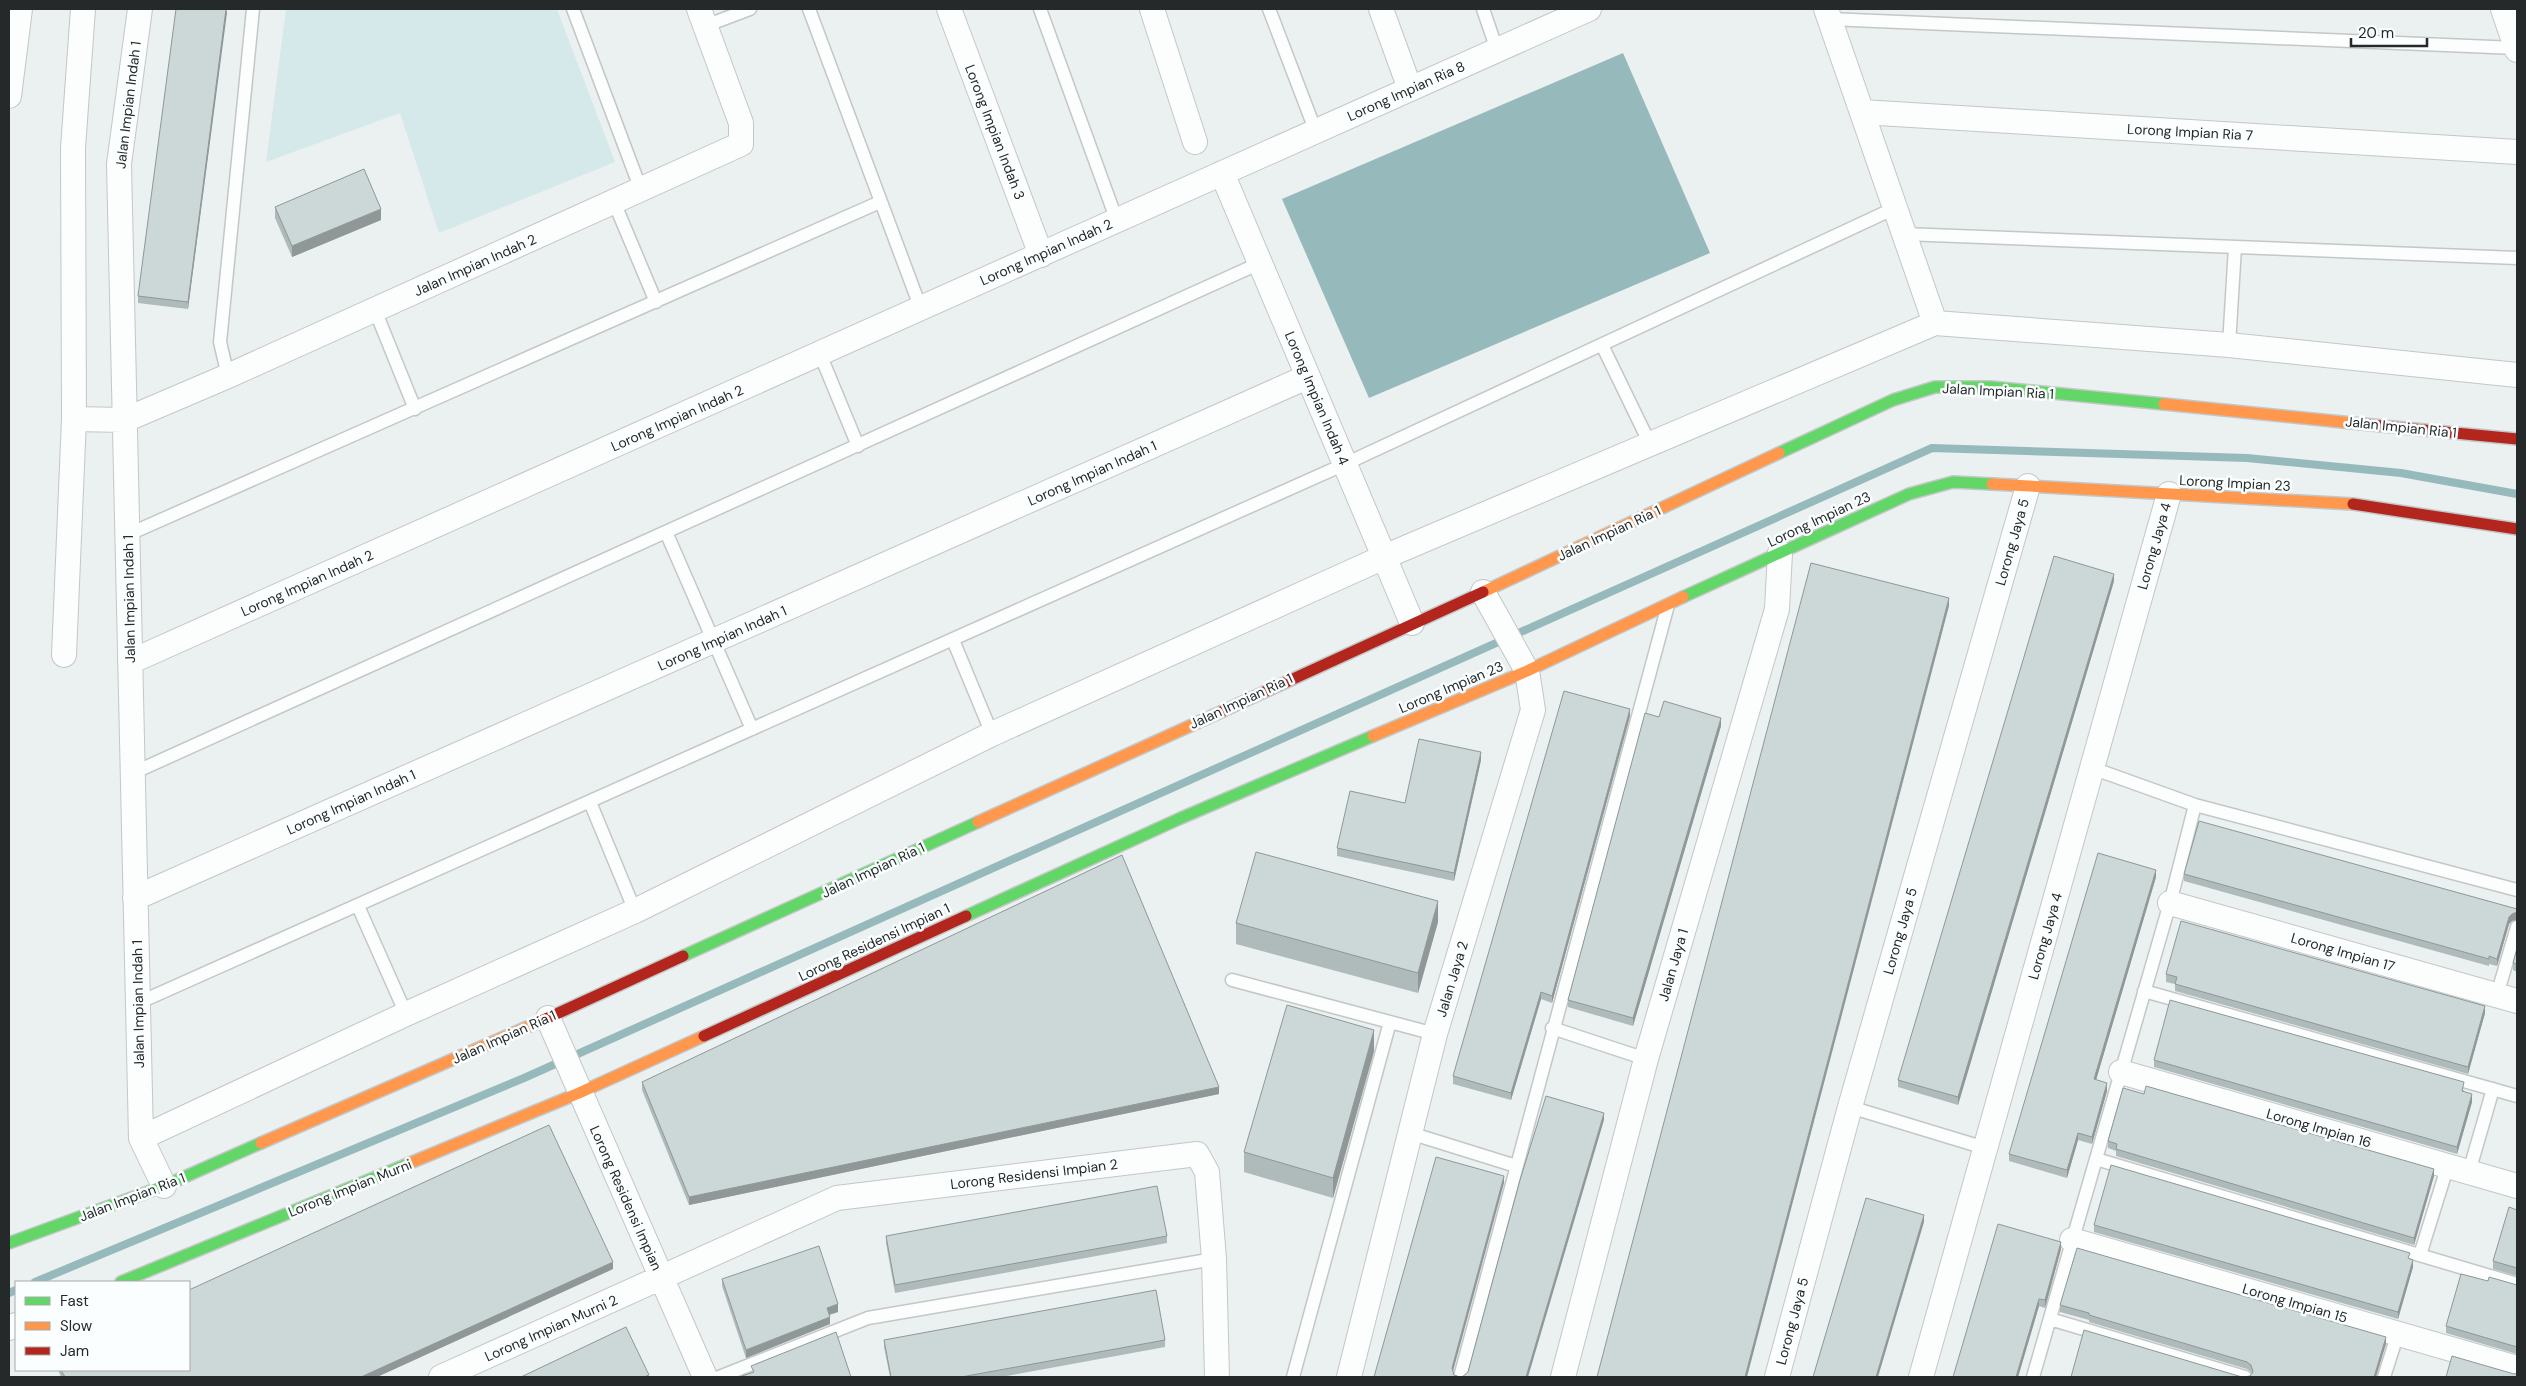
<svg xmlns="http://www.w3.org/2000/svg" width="2526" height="1386" font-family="'DM Sans',sans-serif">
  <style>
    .green { fill: #d5e9eb }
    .water { fill: #96b9bc }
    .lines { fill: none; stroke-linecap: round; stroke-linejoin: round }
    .stream { stroke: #96b9bc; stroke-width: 8 }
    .lane-casing { stroke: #c3c7c7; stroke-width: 15 }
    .street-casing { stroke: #c3c7c7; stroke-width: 26 }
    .fast-casing { stroke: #c3c7c7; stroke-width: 14 }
    .slow-casing { stroke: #c3c7c7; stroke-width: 14 }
    .jam-casing { stroke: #c3c7c7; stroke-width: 14 }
    .lane { stroke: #fcfdfd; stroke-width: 12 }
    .street { stroke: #fcfdfd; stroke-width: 24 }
    .fast { stroke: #63d668; stroke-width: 11 }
    .slow { stroke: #ff974d; stroke-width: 11 }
    .jam { stroke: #b3261e; stroke-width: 11 }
    .wall { fill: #afbaba }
    .shaded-wall { fill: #8f9797 }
    .building { fill: #ccd8d8; stroke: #8f9797 }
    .labels { text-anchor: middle; stroke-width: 5; stroke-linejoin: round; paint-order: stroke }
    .street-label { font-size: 14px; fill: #252929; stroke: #fafefe }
  </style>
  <rect width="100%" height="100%" fill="#ebf0f0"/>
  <path class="green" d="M 286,9 L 557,9 L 615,162 L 439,233 L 400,113 L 266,162 Z"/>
  <path class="water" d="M 1623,53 L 1710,253 L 1369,398 L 1282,199 Z"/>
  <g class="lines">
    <path class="stream" d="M 35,1282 L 524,1078 L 1932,448 L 2247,458 L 2401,473 L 2517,494
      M 9,1293 L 16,1290"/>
    <defs>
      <path id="lane" d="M 573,9 L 641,190
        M 809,9 L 921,309
        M 1040,9 L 1117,221
        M 1269,9 L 1316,132
        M 1483,9 L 1497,50
        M 1829,19 L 2516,48
        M 705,26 L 750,9
        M 614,202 L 656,302
        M 1904,234 L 2517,258
        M 375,310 L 415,409
        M 1602,345 L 1650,444
        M 2229,345 L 2235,247
        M 820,354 L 858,446
        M 228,376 L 220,342 L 253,9
        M 666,532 L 752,729
        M 127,535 L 880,202
        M 953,640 L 992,734
        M 2092,768 L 2195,805 L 2517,890
        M 133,773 L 1260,263
        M 590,802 L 635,911
        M 358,906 L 406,1014
        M 1232,980 L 1435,1034
        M 2144,991 L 2517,1096
        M 2497,995 L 2517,927
        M 138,1003 L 1345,464 L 1895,208
        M 1552,1028 L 1646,1059
        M 1850,1107 L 1985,1148
        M 1410,1133 L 1516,1166
        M 2096,1159 L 2517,1284
        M 2469,1172 L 2493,1089
        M 2420,1255 L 2448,1165
        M 2050,1319 L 2245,1377
        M 719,1377 L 868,1318 L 1214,1259
        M 1293,1377 L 1390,1022
        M 1460,1377 L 1668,605
        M 2033,1377 L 2170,903 L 2195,805
        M 2384,1377 L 2398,1333"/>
      <path id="street" d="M 140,9 L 119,164 L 141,1138 L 164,1186
        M 949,9 L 1041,255
        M 1152,9 L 1195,142
        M 1381,9 L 1410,89
        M 1826,9 L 1935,323
        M 2503,9 L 2517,50
        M 9,96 L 20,9
        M 1862,112 L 2517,152
        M 1222,173 L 1412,623
        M 74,419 L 125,420 L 228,376 L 741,144 L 741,123 L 699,9
        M 64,655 L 74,419 L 73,148 L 83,9
        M 130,662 L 1589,9
        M 135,898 L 1307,377
        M 2170,903 L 2517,1001
        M 548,1018 L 705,1377
        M 2121,1072 L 2517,1186
        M 141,1138 L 406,1014 L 635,911 L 992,734 L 1384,557 L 1935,323 L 2229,345 L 2517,375
        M 2072,1240 L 2517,1368
        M 9,1328 L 16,1325
        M 441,1377 L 837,1198 L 1197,1154 L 1207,1172 L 1214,1259 L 1217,1377
        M 1349,1377 L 1435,1034 L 1533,710 L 1527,671 L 1483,592
        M 1563,1377 L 1646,1059 L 1777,609 L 1780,553
        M 1777,1377 L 1850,1107 L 2028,486
        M 1921,1377 L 2169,494"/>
      <path id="fast" d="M 1779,453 L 1893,400 L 1935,387 L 1991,387 L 2164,404
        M 1683,597 L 1909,494 L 1953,482 L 1992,484
        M 966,916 L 1181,818 L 1373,736
        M 683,956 L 978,822
        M 9,1243 L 164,1186 L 261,1143
        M 121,1282 L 410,1163"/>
      <path id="slow" d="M 2164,404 L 2362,424
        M 1992,484 L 2353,504
        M 1483,592 L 1779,453
        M 1373,736 L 1527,671 L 1683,597
        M 978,822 L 1223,711
        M 261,1143 L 541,1021
        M 410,1163 L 579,1093 L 704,1036"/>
      <path id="jam" d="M 2362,424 L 2517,439
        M 2353,504 L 2517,529
        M 1223,711 L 1483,592
        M 541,1021 L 683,956
        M 704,1036 L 966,916"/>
    </defs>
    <use href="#lane" class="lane-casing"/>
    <use href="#street" class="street-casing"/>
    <use href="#fast" class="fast-casing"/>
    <use href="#slow" class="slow-casing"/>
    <use href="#jam" class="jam-casing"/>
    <use href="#lane" class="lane"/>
    <use href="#street" class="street"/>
    <use href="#fast" class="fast"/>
    <use href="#slow" class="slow"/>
    <use href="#jam" class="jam"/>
  </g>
  <path class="wall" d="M 227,9 L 188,309 L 138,303 L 138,296 Z
    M 275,207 L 381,220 L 292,257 L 275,218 Z
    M 2114,581 L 1958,1105 L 1898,1087 L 1898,1080 Z
    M 1630,716 L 1552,1003 L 1541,999 L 1511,1100 L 1453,1084 L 1453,1076 Z
    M 1659,717 L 1721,726 L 1633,1026 L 1568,1007 L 1568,1000 Z
    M 1481,760 L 1454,881 L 1337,856 L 1337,848 L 1405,803 Z
    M 2184,874 L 2512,921 L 2509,924 L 2497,966 L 2489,964 L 2489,966 L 2184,881 Z
    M 2156,877 L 2096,1080 L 2107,1091 L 2092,1144 L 2078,1140 L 2067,1178 L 2009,1161 L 2009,1154 Z
    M 1438,922 L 1418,993 L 1236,944 L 1236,923 Z
    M 2517,948 L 2517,972 L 2513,970 L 2513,963 Z
    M 2166,974 L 2485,1013 L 2468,1074 L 2175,991 L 2175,984 L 2166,982 Z
    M 1374,1051 L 1333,1198 L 1244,1172 L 1244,1152 Z
    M 2154,1060 L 2464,1090 L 2463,1092 L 2472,1102 L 2457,1154 L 2154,1067 Z
    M 642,1082 L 1219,1094 L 689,1205 L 642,1090 Z
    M 2108,1141 L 2434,1176 L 2414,1245 L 2116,1156 L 2116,1151 L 2108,1148 Z
    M 2517,1210 L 2517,1276 L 2493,1269 L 2493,1261 Z
    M 2094,1225 L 2410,1259 L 2413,1267 L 2398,1319 L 2094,1232 Z
    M 886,1236 L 1167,1236 L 1167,1243 L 895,1293 L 886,1243 Z
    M 2061,1249 L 2045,1308 L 2039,1306 L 2018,1377 L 1953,1377 Z
    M 613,1269 L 377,1377 L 61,1377 L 58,1370 L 189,1370 Z
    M 722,1279 L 838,1312 L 830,1315 L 830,1324 L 746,1358 L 722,1286 Z
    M 2488,1281 L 2517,1285 L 2517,1354 L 2446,1333 L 2446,1326 Z
    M 2060,1305 L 2386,1344 L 2250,1376 L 2252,1374 L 2251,1372 L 2247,1369 L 2089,1322 L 2089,1320 L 2060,1312 Z
    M 884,1340 L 1165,1340 L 1165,1347 L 1001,1377 L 890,1377 L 884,1347 Z"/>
  <path class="shaded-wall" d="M 226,9 L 227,13 L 188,309 L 188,302 Z
    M 381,209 L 381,220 L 292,257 L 292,246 Z
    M 2114,574 L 2114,581 L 1958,1105 L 1958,1097 Z
    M 1949,598 L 1949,606 L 1747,1377 L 1745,1377 Z
    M 1630,709 L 1630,716 L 1552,1003 L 1552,996 Z
    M 1721,718 L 1721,726 L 1633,1026 L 1633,1018 Z
    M 1481,752 L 1481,760 L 1454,881 L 1454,873 Z
    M 2156,870 L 2156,877 L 2094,1087 L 2094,1079 Z
    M 1438,901 L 1438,922 L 1418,993 L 1418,973 Z
    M 2517,912 L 2517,920 L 2512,921 L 2509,924 L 2497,966 L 2497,959 L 2509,917 L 2512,914 Z
    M 1541,992 L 1541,999 L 1511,1100 L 1511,1093 Z
    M 2485,1006 L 2485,1013 L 2468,1074 L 2468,1067 Z
    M 1374,1030 L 1374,1051 L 1333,1198 L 1333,1178 Z
    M 2107,1083 L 2107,1091 L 2092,1144 L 2092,1137 Z
    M 1219,1087 L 1219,1094 L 689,1205 L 689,1197 Z
    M 2472,1094 L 2472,1102 L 2457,1154 L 2457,1147 Z
    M 1604,1113 L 1604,1120 L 1528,1377 L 1526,1377 Z
    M 2078,1133 L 2078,1140 L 2067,1178 L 2067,1170 Z
    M 2434,1169 L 2434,1176 L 2414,1245 L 2414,1238 Z
    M 1504,1176 L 1504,1183 L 1452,1375 L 1452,1368 Z
    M 1924,1215 L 1924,1222 L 1878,1377 L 1876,1377 Z
    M 2061,1242 L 2061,1249 L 2045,1308 L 2045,1300 Z
    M 2413,1260 L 2413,1267 L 2398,1319 L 2398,1312 Z
    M 613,1262 L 613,1269 L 377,1377 L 361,1377 Z
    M 2039,1299 L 2039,1306 L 2018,1377 L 2016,1377 Z
    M 838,1304 L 838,1312 L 827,1315 L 827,1308 Z
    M 830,1317 L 830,1324 L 746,1358 L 746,1350 Z
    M 2386,1337 L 2386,1344 L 2376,1377 L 2374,1377 Z"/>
  <path class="building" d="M 176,9 L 226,9 L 188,302 L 138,296 Z
    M 364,169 L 381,209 L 292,246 L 275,207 Z
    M 2054,556 L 2114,574 L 1958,1097 L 1898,1080 Z
    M 1811,563 L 1949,598 L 1745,1377 L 1597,1377 Z
    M 1564,691 L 1630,709 L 1552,996 L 1541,992 L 1511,1093 L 1453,1076 Z
    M 1664,701 L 1721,718 L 1633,1018 L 1568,1000 L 1645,713 L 1659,717 Z
    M 1419,739 L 1481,752 L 1454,873 L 1337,848 L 1350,791 L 1405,803 Z
    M 2199,821 L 2517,909 L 2517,912 L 2512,914 L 2509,917 L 2497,959 L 2489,956 L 2489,959 L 2184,874 Z
    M 1256,852 L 1438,901 L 1418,973 L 1236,923 Z
    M 2098,853 L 2156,870 L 2094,1079 L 2107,1083 L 2092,1137 L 2078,1133 L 2067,1170 L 2009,1154 Z
    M 1122,855 L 1219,1087 L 689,1197 L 642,1082 Z
    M 2181,921 L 2485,1006 L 2468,1067 L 2175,984 L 2177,977 L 2166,974 Z
    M 2517,948 L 2517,964 L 2513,963 Z
    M 2170,1000 L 2464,1082 L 2462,1091 L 2472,1094 L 2457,1147 L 2154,1060 Z
    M 1287,1005 L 1374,1030 L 1333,1178 L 1244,1152 Z
    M 2146,1086 L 2434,1169 L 2414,1238 L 2116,1149 L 2117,1144 L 2108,1141 L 2123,1088 L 2144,1094 Z
    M 1546,1096 L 1604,1113 L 1526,1377 L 1462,1377 L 1468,1372 L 1520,1180 Z
    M 549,1125 L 613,1262 L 361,1377 L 65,1377 L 61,1370 L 189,1370 L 189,1290 Z
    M 1436,1157 L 1504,1176 L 1452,1368 L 1454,1375 L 1460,1377 L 1374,1377 Z
    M 2111,1165 L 2410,1253 L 2408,1258 L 2413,1260 L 2398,1312 L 2094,1225 Z
    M 1157,1186 L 1167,1236 L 895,1285 L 886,1236 Z
    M 1866,1198 L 1924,1215 L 1876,1377 L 1813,1377 Z
    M 2509,1207 L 2517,1210 L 2517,1268 L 2493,1261 Z
    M 1998,1224 L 2061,1242 L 2045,1300 L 2039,1299 L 2016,1377 L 1953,1377 Z
    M 819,1246 L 838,1304 L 827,1308 L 830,1317 L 746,1350 L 722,1279 Z
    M 2077,1248 L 2386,1337 L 2374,1377 L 2244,1377 L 2250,1376 L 2253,1372 L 2251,1365 L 2247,1362 L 2089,1315 L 2089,1313 L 2060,1305 Z
    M 2461,1274 L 2488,1281 L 2489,1277 L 2517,1285 L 2517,1347 L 2446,1326 Z
    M 1156,1290 L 1165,1340 L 961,1377 L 891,1377 L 884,1340 Z
    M 626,1327 L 649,1375 L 644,1377 L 521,1377 Z
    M 2084,1330 L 2242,1377 L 2071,1377 Z
    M 836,1332 L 851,1377 L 743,1377 L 742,1376 L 754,1372 L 751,1366 Z
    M 2452,1356 L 2514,1374 L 2517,1373 L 2517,1377 L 2446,1377 Z"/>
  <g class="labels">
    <g class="street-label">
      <text transform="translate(1406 91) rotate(-24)" y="5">Lorong Impian Ria 8</text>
      <text transform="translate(128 105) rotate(-83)" y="5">Jalan Impian Indah 1</text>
      <text transform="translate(995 132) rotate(69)" y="5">Lorong Impian Indah 3</text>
      <text transform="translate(2190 132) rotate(3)" y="5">Lorong Impian Ria 7</text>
      <text transform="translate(1046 252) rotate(-24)" y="5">Lorong Impian Indah 2</text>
      <text transform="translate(475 265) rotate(-24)" y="5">Jalan Impian Indah 2</text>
      <text transform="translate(1998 391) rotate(3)" y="5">Jalan Impian Ria 1</text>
      <text transform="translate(1317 398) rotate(67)" y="5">Lorong Impian Indah 4</text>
      <text transform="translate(677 418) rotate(-24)" y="5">Lorong Impian Indah 2</text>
      <text transform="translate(2401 427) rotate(6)" y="5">Jalan Impian Ria 1</text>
      <text transform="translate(1092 473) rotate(-24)" y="5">Lorong Impian Indah 1</text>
      <text transform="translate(2235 483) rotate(3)" y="5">Lorong Impian 23</text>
      <text transform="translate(1819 519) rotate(-25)" y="5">Lorong Impian 23</text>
      <text transform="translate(1609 533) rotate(-25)" y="5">Jalan Impian Ria 1</text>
      <text transform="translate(2012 542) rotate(-74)" y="5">Lorong Jaya 5</text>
      <text transform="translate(2154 546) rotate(-74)" y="5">Lorong Jaya 4</text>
      <text transform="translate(307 583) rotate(-24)" y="5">Lorong Impian Indah 2</text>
      <text transform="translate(129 599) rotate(-91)" y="5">Jalan Impian Indah 1</text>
      <text transform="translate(722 638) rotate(-24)" y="5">Lorong Impian Indah 1</text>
      <text transform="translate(1451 687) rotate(-23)" y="5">Lorong Impian 23</text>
      <text transform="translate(1241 701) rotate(-25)" y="5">Jalan Impian Ria 1</text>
      <text transform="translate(351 802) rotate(-24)" y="5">Lorong Impian Indah 1</text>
      <text transform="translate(873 870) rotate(-25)" y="5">Jalan Impian Ria 1</text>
      <text transform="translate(1900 931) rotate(-74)" y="5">Lorong Jaya 5</text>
      <text transform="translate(2045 936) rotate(-74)" y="5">Lorong Jaya 4</text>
      <text transform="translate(874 942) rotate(-25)" y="5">Lorong Residensi Impian 1</text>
      <text transform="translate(2343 952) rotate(16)" y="5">Lorong Impian 17</text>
      <text transform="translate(1673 965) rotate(-74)" y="5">Jalan Jaya 1</text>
      <text transform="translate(1452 979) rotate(-73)" y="5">Jalan Jaya 2</text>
      <text transform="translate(138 1004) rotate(-91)" y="5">Jalan Impian Indah 1</text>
      <text transform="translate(504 1037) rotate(-24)" y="5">Jalan Impian Ria 1</text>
      <text transform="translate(2319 1128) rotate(16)" y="5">Lorong Impian 16</text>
      <text transform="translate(1034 1174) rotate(-7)" y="5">Lorong Residensi Impian 2</text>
      <text transform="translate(350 1188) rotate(-22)" y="5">Lorong Impian Murni</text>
      <text transform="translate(132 1197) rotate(-21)" y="5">Jalan Impian Ria 1</text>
      <text transform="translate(626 1198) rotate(66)" y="5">Lorong Residensi Impian</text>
      <text transform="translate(2295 1303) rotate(16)" y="5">Lorong Impian 15</text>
      <text transform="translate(1792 1321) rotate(-75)" y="5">Lorong Jaya 5</text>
      <text transform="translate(551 1328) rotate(-24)" y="5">Lorong Impian Murni 2</text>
    </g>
  </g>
  <rect width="2526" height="1386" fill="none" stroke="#252929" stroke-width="20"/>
  <rect x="15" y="1281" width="175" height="90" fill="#fafefe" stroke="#a5a9a9"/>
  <rect x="25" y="1297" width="25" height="8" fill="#63d668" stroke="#a5a9a9"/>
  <text x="60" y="1306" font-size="15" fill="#252929">Fast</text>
  <rect x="25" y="1322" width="25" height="8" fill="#ff974d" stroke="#a5a9a9"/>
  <text x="60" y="1331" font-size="15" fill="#252929">Slow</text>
  <rect x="25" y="1347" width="25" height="8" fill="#b3261e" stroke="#a5a9a9"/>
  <text x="60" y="1356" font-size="15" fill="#252929">Jam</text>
  <path d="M2351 38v8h76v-8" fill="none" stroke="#252929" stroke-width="2.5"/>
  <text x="2358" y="38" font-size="15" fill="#252929" stroke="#fafefe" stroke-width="4" paint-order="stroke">20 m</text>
</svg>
